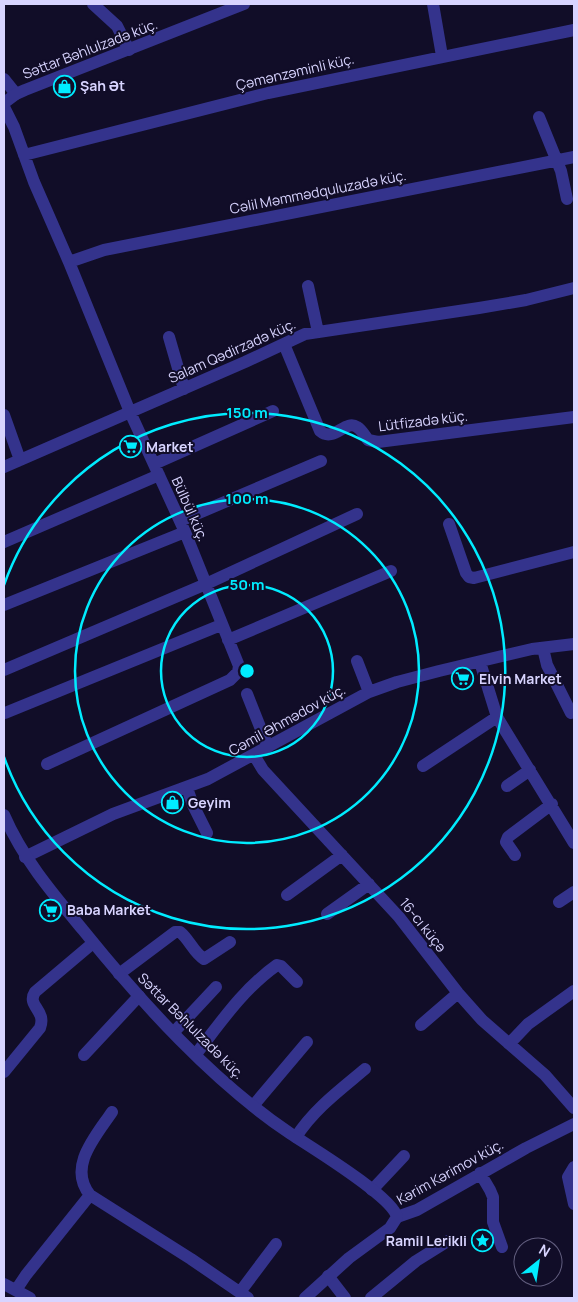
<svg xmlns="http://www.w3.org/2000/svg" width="578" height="1302" font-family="Manrope,sans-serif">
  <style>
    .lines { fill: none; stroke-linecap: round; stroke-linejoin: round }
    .minor { stroke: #34338c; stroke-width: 12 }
    .tertiary { stroke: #34338c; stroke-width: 12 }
    .ring { fill: none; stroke: #00ecff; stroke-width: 2.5 }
    .labels { text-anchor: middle; stroke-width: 4; stroke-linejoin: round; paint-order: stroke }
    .street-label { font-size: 14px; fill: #d8d4ff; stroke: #110d28 }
    .poi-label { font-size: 14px; font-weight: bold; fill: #d8d4ff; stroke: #110d28; text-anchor: start }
    .centre { fill: #00ecff; stroke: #110d28; stroke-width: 2.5 }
    .ring-label { font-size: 15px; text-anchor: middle; font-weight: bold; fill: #00ecff; stroke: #110d28; stroke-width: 4; stroke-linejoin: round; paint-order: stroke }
  </style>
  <rect width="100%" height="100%" fill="#110d28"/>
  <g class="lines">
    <path class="minor" d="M 93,4 L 117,26 L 129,50
      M 433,4 L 442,56
      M 4,79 L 16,94
      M 4,107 L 14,127 L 34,182 L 69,262 L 130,412 L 185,532 L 239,666 L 238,672 L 230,680 L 47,764
      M 539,117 L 561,171 L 567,199
      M 24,155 L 268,93 L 574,30
      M 69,262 L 104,250 L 574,157
      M 308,286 L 318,332
      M 169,337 L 184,389
      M 284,344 L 320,431 C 334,443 345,419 357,427 C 362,430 365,436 368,440 L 378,442 L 574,417
      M 4,415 L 20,460
      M 154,464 L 273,411
      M 4,467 L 245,362 L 305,334 L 479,308 L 526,300 L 574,288
      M 180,521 L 321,461
      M 449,524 L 466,573 L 469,577 L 474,578 L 574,552
      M 4,542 L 159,475
      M 4,605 L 185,532
      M 228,640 L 391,571
      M 543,648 L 547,665 L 571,713
      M 357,661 L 369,692
      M 480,662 L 497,717 L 574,843
      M 4,670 L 206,584 L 357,514
      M 247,694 L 268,747
      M 5,713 L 221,625
      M 254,755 L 263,770 L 399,917 L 458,993 L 482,1020 L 545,1075 L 574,1108
      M 423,766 L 497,717
      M 507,786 L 530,770
      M 187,788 L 193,805 L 207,833
      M 515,855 L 506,842 L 508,837 L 552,804
      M 25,857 L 113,814 L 208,779 L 369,692 L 397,682 L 439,671 L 532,649 L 574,644
      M 287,895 L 342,855
      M 559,902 L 574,892
      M 327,914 L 369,884
      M 119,974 L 175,932 L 180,932 C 189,939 194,953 204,959 L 230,942
      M 421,1025 L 458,993
      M 174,1032 L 216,987
      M 509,1044 L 528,1024 L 574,991
      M 196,1054 C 221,1022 243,989 277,965 L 281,966 L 297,982
      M 84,1055 L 139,996
      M 4,1072 L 40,1028 C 47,1010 26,1006 35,992 L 93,943
      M 253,1106 L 307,1042
      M 296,1137 C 314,1109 340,1090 365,1069
      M 574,1167 L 568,1177 L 574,1204
      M 480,1173 L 490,1190 L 493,1197 L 493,1222 L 502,1247
      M 372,1190 L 404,1156
      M 90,1195 C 67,1167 96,1136 112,1112
      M 397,1217 L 417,1210 L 526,1148 L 574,1124
      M 328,1276 L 345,1298
      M 4,1284 L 30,1298
      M 16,1290 L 26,1275 L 90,1195 L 191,1259 L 248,1298
      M 240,1292 L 276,1244
      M 371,1298 L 416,1261 L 448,1241"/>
    <path class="tertiary" d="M 4,103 L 16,94 L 25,90 L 244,4
      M 4,815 C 23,859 53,894 83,930 C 142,1003 213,1082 291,1134 C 312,1148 392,1196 397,1217 L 390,1228 L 349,1258 L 305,1298"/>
  </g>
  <g class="ring">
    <circle cx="247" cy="671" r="86"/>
    <circle cx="247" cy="671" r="172"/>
    <path d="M4 585A258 258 0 1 1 4 757"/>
  </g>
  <defs>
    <symbol id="shop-ring" viewBox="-11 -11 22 22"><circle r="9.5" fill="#110d28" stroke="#00ecff" stroke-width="1.5"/><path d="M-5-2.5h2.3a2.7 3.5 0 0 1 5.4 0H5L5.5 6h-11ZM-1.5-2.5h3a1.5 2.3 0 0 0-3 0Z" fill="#00ecff"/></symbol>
    <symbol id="supermarket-ring" viewBox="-11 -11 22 22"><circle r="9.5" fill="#110d28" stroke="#00ecff" stroke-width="1.5"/><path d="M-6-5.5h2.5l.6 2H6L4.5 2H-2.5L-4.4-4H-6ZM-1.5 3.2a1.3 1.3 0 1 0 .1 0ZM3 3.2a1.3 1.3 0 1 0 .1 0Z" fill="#00ecff"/></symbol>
    <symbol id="sight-ring" viewBox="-11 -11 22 22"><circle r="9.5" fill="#110d28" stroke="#00ecff" stroke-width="1.5"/><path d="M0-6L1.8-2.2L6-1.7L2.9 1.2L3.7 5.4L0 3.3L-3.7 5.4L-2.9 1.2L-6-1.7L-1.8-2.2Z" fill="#00ecff"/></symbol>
  </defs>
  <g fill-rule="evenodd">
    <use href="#shop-ring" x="52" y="74" width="25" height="25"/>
    <use href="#supermarket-ring" x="118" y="434" width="25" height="25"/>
    <use href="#supermarket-ring" x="450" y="666" width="25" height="25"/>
    <use href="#shop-ring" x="160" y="790" width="25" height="25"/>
    <use href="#supermarket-ring" x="38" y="898" width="25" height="25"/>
    <use href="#sight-ring" x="470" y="1228" width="25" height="25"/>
  </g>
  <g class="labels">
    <g class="street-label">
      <text transform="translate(90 49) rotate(-21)" y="5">Səttar Bəhlulzadə küç.</text>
      <text transform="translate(295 72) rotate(-13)" y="5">Çəmənzəminli küç.</text>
      <text transform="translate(318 192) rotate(-11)" y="5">Cəlil Məmmədquluzadə küç.</text>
      <text transform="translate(232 351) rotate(-24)" y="5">Salam Qədirzadə küç.</text>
      <text transform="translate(423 421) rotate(-7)" y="5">Lütfizadə küç.</text>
      <text transform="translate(190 509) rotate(66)" y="5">Bülbül küç.</text>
      <text transform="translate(287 720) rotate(-29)" y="5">Cəmil Əhmədov küç.</text>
      <text transform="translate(423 925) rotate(51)" y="5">16-cı küçə</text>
      <text transform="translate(191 1026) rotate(45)" y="5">Səttar Bəhlulzadə küç.</text>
      <text transform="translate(450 1172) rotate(-29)" y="5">Kərim Kərimov küç.</text>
    </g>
    <g class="poi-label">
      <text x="80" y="91">Şah Ət</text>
      <text x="146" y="452">Market</text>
      <text x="479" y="684">Elvin Market</text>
      <text x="188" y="808">Geyim</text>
      <text x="67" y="915">Baba Market</text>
      <text x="467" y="1246" text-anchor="end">Ramil Lerikli</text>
    </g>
  </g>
  <circle cx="247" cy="671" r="8" class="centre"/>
  <g class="ring-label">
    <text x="247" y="418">150 m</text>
    <text x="247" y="504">100 m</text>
    <text x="247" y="590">50 m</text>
  </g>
  <rect width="578" height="1302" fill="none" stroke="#d8d4ff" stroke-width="10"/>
  <g transform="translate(538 1262) rotate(30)"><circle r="24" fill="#110d28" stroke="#615d7e"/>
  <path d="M0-4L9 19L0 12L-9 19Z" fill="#00ecff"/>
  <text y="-8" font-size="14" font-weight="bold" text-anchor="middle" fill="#d8d4ff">N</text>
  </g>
</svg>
